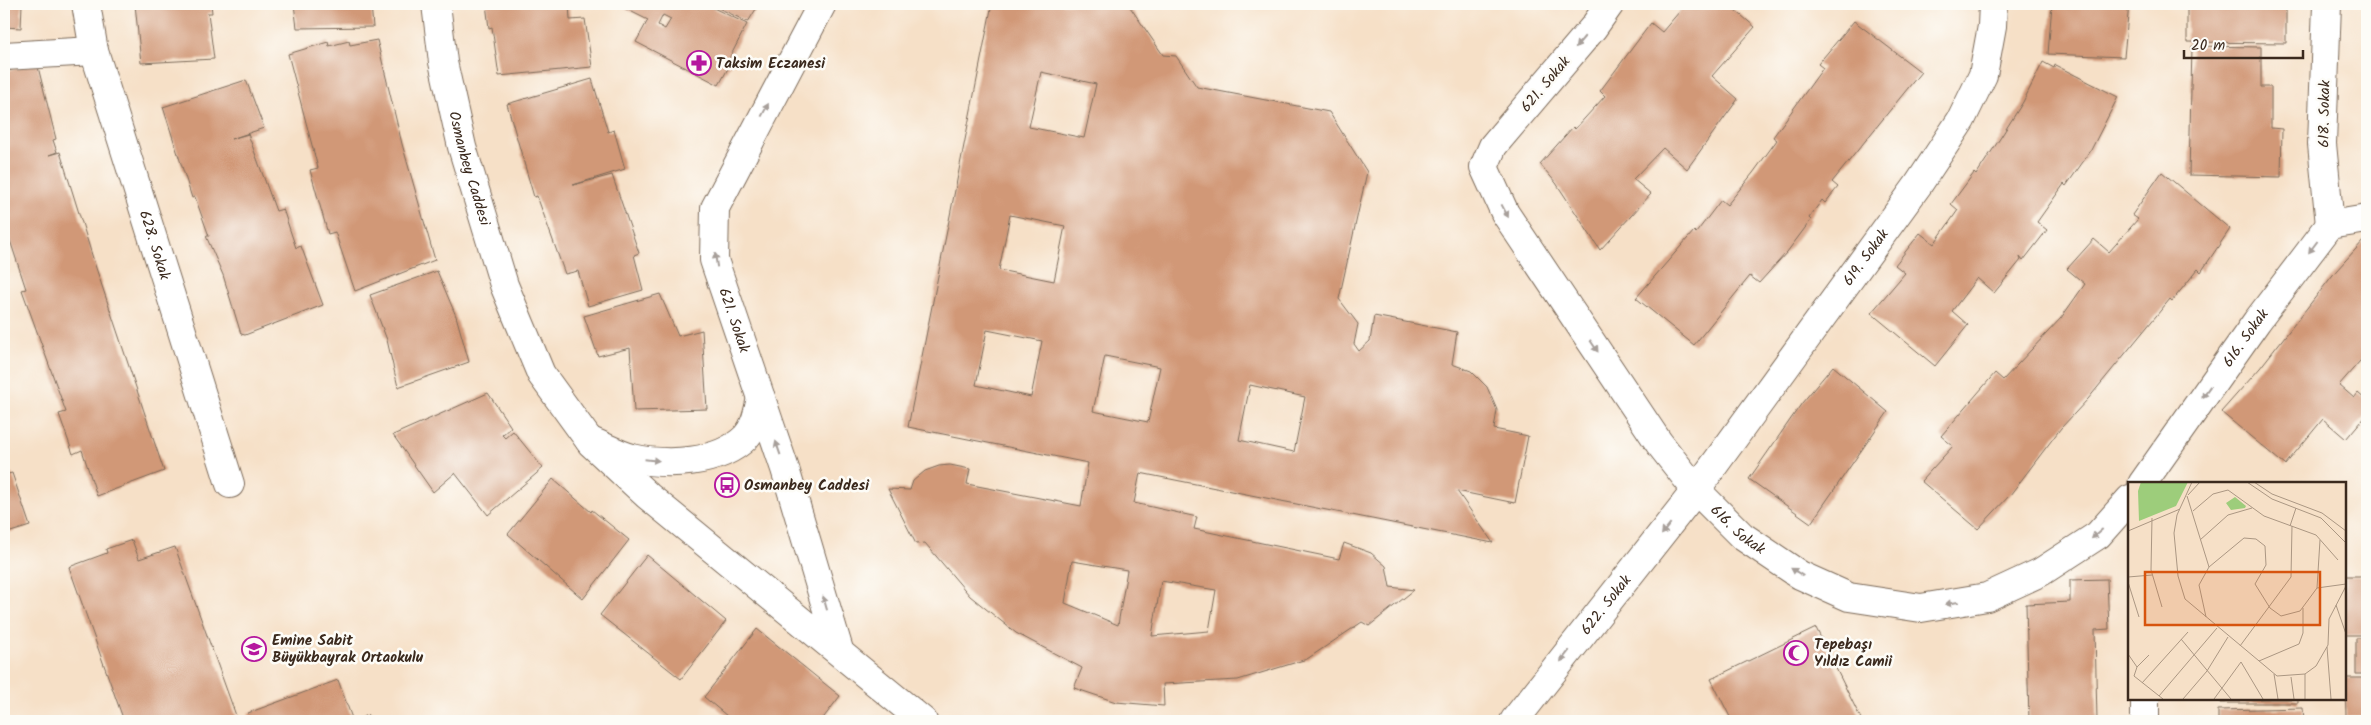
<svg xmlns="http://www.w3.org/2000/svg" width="2371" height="725" font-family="Kalam,sans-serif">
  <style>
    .building { fill: #d19877; fill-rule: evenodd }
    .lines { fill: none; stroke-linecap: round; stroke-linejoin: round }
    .minor-casing { stroke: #7c6a59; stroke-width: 30 }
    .major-casing { stroke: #7c6a59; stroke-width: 30 }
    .minor { stroke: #fff; stroke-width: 28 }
    .major { stroke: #fff; stroke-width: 28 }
    .oneway { fill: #a79f9a }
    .labels { text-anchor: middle; stroke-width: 5; stroke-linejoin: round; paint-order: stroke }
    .poi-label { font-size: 15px; font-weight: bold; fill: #3b2a1e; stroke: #fdfcf7; text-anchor: start }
    .street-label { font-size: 15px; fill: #3b2a1e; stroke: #fdfcf7 }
    .inset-road { fill: none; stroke: #ab9783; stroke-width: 1 }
    .view { fill: #d7540e; fill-opacity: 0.15; stroke: #d7540e; stroke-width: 2.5 }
    .inset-edge { fill: none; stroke: #3b2a1e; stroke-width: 2.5 }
  </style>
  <rect width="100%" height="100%" fill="#fdfcf7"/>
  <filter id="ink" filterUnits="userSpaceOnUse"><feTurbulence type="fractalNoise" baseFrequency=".02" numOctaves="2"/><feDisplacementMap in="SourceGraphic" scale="10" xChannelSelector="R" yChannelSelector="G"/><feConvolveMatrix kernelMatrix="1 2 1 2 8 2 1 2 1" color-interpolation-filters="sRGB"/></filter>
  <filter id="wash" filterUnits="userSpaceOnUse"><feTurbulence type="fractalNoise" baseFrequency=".0096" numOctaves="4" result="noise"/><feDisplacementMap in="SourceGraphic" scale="20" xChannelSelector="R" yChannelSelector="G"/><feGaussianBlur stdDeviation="1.12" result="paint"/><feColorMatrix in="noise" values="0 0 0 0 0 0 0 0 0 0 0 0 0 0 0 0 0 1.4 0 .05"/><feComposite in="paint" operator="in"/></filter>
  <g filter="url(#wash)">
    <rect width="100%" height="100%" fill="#f6e0c7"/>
    <g id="blocks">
      <path class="building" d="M 4,4 L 22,4 L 21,28 L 4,27 Z
        M 135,4 L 211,4 L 212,13 L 208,13 L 214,59 L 141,63 Z
        M 294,4 L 371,4 L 373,27 L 297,28 Z
        M 486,4 L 569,4 L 570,20 L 585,19 L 592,67 L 499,76 L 492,27 L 489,28 Z
        M 616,4 L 705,4 L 747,24 L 729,59 L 732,61 L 719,85 L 636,42 L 648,20 ZM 663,15 L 671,19 L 665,29 L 658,25 Z
        M 710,4 L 759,4 L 748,22 Z
        M 992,4 L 1128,4 L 1163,55 L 1176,56 L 1197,87 L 1329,112 L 1367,172 L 1339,299 L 1358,324 L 1354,344 L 1359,351 L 1370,341 L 1374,316 L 1457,332 L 1452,364 L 1471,371 L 1487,387 L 1497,410 L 1494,429 L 1528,436 L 1515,503 L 1457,491 L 1493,543 L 1140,473 L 1134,503 L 1197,517 L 1194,529 L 1339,559 L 1344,543 L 1371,553 L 1386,566 L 1390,587 L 1414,590 L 1369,626 L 1362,622 L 1307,659 L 1238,680 L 1163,684 L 1164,706 L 1116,702 L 1074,688 L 1082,668 L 1016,633 L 970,596 L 925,543 L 916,544 L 888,489 L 910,490 L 913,481 L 925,471 L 939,466 L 950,465 L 970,469 L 967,484 L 1081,506 L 1088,463 L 908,427 ZM 1041,72 L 1096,84 L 1084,138 L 1029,127 ZM 1010,215 L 1065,226 L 1054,281 L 999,270 ZM 987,330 L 1042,341 L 1031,397 L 976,385 ZM 1105,356 L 1160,367 L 1148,422 L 1093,411 ZM 1250,385 L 1305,397 L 1294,452 L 1239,440 ZM 1072,561 L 1127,570 L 1118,625 L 1065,603 ZM 1161,581 L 1216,590 L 1209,631 L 1152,636 Z
        M 1686,4 L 1728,4 L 1755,27 L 1712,76 L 1738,99 L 1687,169 L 1663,148 L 1633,179 L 1651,194 L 1600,250 L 1556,183 L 1540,164 L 1573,127 L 1575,129 L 1605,96 L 1600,91 L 1651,23 L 1662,32 Z
        M 2052,4 L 2129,4 L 2124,57 L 2048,54 Z
        M 2187,4 L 2286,4 L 2286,43 L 2187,42 Z
        M 1854,21 L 1921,72 L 1832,182 L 1838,187 L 1825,203 L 1822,200 L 1809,218 L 1811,220 L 1787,252 L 1759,283 L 1750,276 L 1694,345 L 1636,298 L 1694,231 L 1696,233 L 1721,200 L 1727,205 L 1753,173 L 1777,140 L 1773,137 L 1823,68 L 1818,64 Z
        M 377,40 L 402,144 L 435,260 L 355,291 L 335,232 L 328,234 L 310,170 L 318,168 L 288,54 L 328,42 L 329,46 L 349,41 L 350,45 Z
        M 2192,46 L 2261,47 L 2261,87 L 2271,87 L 2271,128 L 2282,129 L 2281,177 L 2189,175 Z
        M 2043,62 L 2054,68 L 2055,65 L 2118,97 L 2090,152 L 2066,186 L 2064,184 L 2037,222 L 2047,230 L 2023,261 L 2020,257 L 2021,260 L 1994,293 L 1977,278 L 1952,311 L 1968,325 L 1935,366 L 1871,313 L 1905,273 L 1895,265 L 1920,233 L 1934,244 L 1958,210 L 1951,204 L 1974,173 L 1976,175 L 2001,137 L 2023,102 Z
        M 37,63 L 56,139 L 53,140 L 57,152 L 49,155 L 60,152 L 96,268 L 164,471 L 97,496 L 82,450 L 73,454 L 59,414 L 66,412 L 22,290 L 26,289 L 4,222 L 4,72 Z
        M 592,79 L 608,132 L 614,130 L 625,169 L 573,185 L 612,175 L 639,253 L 634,255 L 643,290 L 588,306 L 578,271 L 565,274 L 537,196 L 534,197 L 507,104 Z
        M 246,80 L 264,128 L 231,139 L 248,134 L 276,211 L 283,209 L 296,248 L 301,246 L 323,305 L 245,335 L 241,334 L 223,275 L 206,236 L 209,236 L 195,197 L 192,198 L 163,107 Z
        M 2162,172 L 2230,229 L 2201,272 L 2198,269 L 2172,301 L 2170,299 L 2088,399 L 2061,428 L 2010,495 L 1978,529 L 1921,481 L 1953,446 L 1941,436 L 1995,373 L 2003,380 L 2061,318 L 2085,284 L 2067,269 L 2094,239 L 2109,252 L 2138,219 L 2132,215 Z
        M 2364,240 L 2367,243 L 2367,353 L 2339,385 L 2354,398 L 2358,393 L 2367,401 L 2367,414 L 2346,439 L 2323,419 L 2285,465 L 2221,412 L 2260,368 L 2336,271 Z
        M 437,271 L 456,316 L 469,362 L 398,387 L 387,340 L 370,295 Z
        M 660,294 L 678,336 L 702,330 L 707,409 L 634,411 L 630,348 L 598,356 L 584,316 Z
        M 1833,366 L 1888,412 L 1811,523 L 1749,479 L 1802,403 Z
        M 488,393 L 511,427 L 502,435 L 505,438 L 513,431 L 543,468 L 488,515 L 455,473 L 433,492 L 393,435 Z
        M 12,473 L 30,526 L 4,534 L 4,475 Z
        M 553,479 L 591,512 L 592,510 L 629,540 L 583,599 L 508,534 Z
        M 132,540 L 139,559 L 175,547 L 238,721 L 124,721 L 69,567 L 107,553 L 106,549 Z
        M 647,555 L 726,621 L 681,679 L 600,615 Z
        M 2345,576 L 2367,576 L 2367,635 L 2345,635 Z
        M 2107,579 L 2109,629 L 2095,630 L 2097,721 L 2029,721 L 2026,604 L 2070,602 L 2070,580 Z
        M 1816,628 L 1862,721 L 1732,721 L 1711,679 Z
        M 757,629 L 840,696 L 821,721 L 733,721 L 704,697 Z
        M 2356,638 L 2367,638 L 2367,674 L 2356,674 Z
        M 2345,678 L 2367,678 L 2367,716 L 2346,716 Z
        M 338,680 L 353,721 L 368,715 L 370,721 L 251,721 L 248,713 Z
        M 2221,699 L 2298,699 L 2298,703 L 2221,703 Z
        M 2303,708 L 2304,721 L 2218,721 L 2218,710 Z
        M 2342,719 L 2367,719 L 2367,721 L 2342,721 Z"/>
    </g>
  </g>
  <g filter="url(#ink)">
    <use href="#blocks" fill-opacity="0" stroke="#7c6a59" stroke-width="1"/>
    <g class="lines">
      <defs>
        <g id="minor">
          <path id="s1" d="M 86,4 L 94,51 L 230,484"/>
          <path id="s2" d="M 822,4 L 715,208 L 714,260 L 785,469 L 839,650"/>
          <path id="s3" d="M 1610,4 L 1593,28 L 1493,146 L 1484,167 L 1505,213 L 1659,443 L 1696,490 L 1742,536 L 1800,575 L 1849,597 L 1921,608 L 1987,597 L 2041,572 L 2098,535 L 2130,499"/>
          <path d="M 2327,4 L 2322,144 L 2330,225"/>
          <path d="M 4,56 L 94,51"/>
          <path d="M 589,440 C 603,446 618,454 632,458 C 667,466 719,464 746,437 C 756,426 758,411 761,398"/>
          <path id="s4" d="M 2142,484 L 2257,321 L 2330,225 L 2367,219"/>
          <path id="s5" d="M 1514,721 L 1696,490 L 1918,185 L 1961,120 L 1983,75 L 1992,26 L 1993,4"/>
          <path d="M 2145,721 L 2145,699"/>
        </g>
        <g id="major">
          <path id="s6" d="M 436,4 L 443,62 L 462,147 L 504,285 L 541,374 L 591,443 L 648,496 L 923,721"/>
        </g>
      </defs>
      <use href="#minor" class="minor-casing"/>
      <use href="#major" class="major-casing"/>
      <use href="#minor" class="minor"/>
      <use href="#major" class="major"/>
    </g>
    <defs><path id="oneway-solid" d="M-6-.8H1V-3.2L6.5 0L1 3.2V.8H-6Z" transform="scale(1.25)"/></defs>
    <g class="oneway">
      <use href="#oneway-solid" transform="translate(1580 42) rotate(130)"/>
      <use href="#oneway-solid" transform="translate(765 110) rotate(-62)"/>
      <use href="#oneway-solid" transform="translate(1505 211) rotate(62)"/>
      <use href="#oneway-solid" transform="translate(2313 247) rotate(127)"/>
      <use href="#oneway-solid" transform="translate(716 260) rotate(-99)"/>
      <use href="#oneway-solid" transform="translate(1594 346) rotate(56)"/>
      <use href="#oneway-solid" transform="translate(2206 392) rotate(125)"/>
      <use href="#oneway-solid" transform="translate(778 448) rotate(-109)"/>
      <use href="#oneway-solid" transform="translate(652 460) rotate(6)"/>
      <use href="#oneway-solid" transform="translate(1666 529) rotate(128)"/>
      <use href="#oneway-solid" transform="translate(2097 534) rotate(139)"/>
      <use href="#oneway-solid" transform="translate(1797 572) rotate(-148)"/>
      <use href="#oneway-solid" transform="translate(825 603) rotate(-106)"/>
      <use href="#oneway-solid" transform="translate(1952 603) rotate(170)"/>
      <use href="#oneway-solid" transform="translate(1565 656) rotate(128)"/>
    </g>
  </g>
  <defs>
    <symbol id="pharmacy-ring" viewBox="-11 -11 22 22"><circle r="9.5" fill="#fdfcf7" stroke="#b5179e" stroke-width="1.5"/><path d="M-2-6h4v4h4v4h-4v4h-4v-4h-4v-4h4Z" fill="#b5179e"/></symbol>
    <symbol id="bus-ring" viewBox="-11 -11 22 22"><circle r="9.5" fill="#fdfcf7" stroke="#b5179e" stroke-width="1.5"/><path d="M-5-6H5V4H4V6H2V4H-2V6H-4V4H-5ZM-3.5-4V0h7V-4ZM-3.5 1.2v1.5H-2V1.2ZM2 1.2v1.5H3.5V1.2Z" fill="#b5179e"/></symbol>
    <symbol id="school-ring" viewBox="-11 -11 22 22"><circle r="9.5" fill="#fdfcf7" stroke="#b5179e" stroke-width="1.5"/><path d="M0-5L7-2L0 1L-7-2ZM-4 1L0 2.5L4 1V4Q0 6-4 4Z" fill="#b5179e"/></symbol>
    <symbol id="mosque-ring" viewBox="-11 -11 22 22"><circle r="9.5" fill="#fdfcf7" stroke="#b5179e" stroke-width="1.5"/><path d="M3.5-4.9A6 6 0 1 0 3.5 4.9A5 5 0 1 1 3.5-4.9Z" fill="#b5179e"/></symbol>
  </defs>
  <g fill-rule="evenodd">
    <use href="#pharmacy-ring" x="685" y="49" width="28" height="28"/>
    <use href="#bus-ring" x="713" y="471" width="28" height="28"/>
    <use href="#school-ring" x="240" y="635" width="28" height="28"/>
    <use href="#mosque-ring" x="1782" y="639" width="28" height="28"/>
  </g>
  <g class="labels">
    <g class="poi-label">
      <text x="716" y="68">Taksim Eczanesi</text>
      <text x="744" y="490">Osmanbey Caddesi</text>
      <text x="272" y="645">Emine Sabit<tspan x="272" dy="17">Büyükbayrak Ortaokulu</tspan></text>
      <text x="1814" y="649">Tepebaşı<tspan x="1814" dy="17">Yıldız Camii</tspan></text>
    </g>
    <g class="street-label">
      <text transform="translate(1545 84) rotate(-50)" y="5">621. Sokak</text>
      <text transform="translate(2324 114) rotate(-89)" y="5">618. Sokak</text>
      <text dy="5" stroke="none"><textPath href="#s6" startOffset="168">Osmanbey Caddesi</textPath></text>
      <text dy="5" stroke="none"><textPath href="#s1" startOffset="251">628. Sokak</textPath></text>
      <text dy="5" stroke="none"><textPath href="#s5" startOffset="582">619. Sokak</textPath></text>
      <text dy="5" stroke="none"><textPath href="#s2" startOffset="346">621. Sokak</textPath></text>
      <text dy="5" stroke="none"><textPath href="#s4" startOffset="179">616. Sokak</textPath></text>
      <text dy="5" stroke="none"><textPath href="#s3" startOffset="652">616. Sokak</textPath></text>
      <text dy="5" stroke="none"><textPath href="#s5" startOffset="148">622. Sokak</textPath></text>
    </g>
  </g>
  <g transform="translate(2128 482)">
    <rect width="218" height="218" fill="#f6e0c7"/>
    <path d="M 13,0 L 60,0 L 48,24 L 11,39 L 10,9 ZM 107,15 L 118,24 L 117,26 L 103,28 L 98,21 Z" fill="#9dcd7b"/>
    <path class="inset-road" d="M 64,0 L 49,33 L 46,51 L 50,94 L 57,117 L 149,194 L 177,192 L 188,184 L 200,163 L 201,137 L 218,104M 119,0 L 144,17 L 193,36 L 218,61M 126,0 L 144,12 L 194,31 L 218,49M 60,13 L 72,0M 59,14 L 81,85M 65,29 L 85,12 L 100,8 L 136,34 L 188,53 L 210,78M 24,36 L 23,88 L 34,125M 162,44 L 168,26M 0,49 L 52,27M 72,58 L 100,33 L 124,26M 0,95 L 24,93M 0,100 L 11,135M 189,106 L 192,58M 208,123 L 218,152M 78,135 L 71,103 L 81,85 L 116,56 L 128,57 L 137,64 L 138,83 L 127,102 L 142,126 L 153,134 L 172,129 L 189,106 L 218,102M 53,157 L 103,217M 112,164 L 163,95 L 164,44M 199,165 L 203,217M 0,172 L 9,185 L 21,173M 131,179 L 171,162 L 175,151 L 175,126M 9,185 L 6,194 L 35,217M 146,192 L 150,217M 177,192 L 177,217M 163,195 L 166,217M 14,201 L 60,150M 31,214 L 89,146M 55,217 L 79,189 L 100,155M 86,217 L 113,180 L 135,217"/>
    <path class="view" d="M 17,90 L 192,90 L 192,143 L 17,143 Z"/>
    <rect width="218" height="218" class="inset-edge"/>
  </g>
  <rect width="2371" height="725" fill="none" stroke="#fdfcf7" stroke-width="20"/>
  <path d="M2184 50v8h119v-8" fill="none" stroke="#3b2a1e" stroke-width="2.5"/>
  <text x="2191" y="50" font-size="15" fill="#3b2a1e" stroke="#fdfcf7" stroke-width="4" paint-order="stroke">20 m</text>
</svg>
